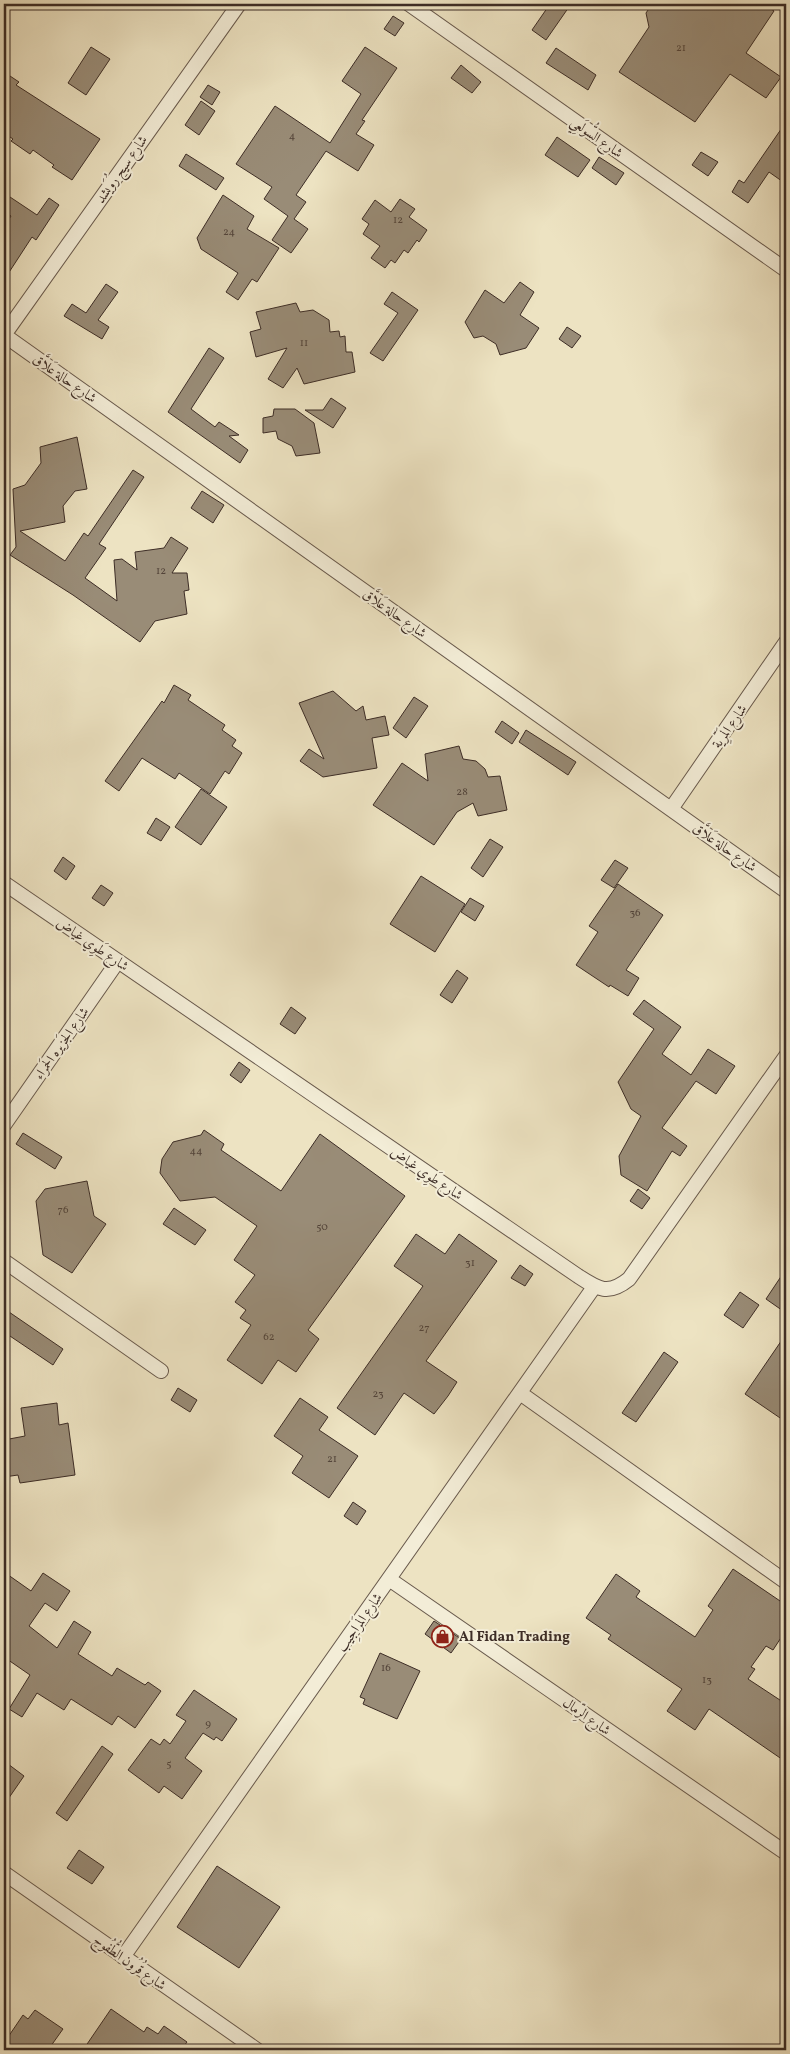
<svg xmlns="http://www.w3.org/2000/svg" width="790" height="2054" font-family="Vollkorn,Amiri,serif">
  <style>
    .building { fill: #998c77; stroke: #3d2d26 }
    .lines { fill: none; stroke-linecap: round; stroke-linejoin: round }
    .minor-casing { stroke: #695a4d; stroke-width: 16 }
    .minor { stroke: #f3edd7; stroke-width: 14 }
    .labels { text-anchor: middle; stroke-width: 4; stroke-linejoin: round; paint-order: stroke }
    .number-label { font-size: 11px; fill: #54453a }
    .street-label { font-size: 14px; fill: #3d2d26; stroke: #f3edd7 }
    .poi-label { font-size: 14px; font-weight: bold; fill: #3d2d26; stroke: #f3edd7; text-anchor: start }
  </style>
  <rect width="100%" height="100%" fill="#ede3c2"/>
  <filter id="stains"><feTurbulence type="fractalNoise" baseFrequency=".004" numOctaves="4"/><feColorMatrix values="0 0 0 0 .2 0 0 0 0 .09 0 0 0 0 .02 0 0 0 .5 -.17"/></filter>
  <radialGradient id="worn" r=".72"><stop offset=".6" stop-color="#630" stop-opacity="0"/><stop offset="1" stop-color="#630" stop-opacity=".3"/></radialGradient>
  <path class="building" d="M 550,4 L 571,4 L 546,40 L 532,30 Z
    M 652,4 L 764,4 L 774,11 L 746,53 L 781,77 L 766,98 L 730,74 L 695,122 L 619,72 L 649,27 L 646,13 Z
    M 393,16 L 404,23 L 395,36 L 384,29 Z
    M 91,47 L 110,59 L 86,95 L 68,83 Z
    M 365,47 L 397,68 L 362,120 L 365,121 L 356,134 L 374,145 L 358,171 L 326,151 L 296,195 L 306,202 L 294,219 L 308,229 L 291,253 L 272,240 L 288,216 L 264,199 L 272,187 L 236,164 L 275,106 L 330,143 L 361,94 L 342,81 Z
    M 556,48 L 596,75 L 588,90 L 546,63 Z
    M 461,65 L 481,82 L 472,93 L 451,78 Z
    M 4,72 L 19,82 L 16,85 L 100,139 L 72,180 L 52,167 L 54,165 L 33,150 L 30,154 L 11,141 L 13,139 L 4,133 Z
    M 208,85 L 220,92 L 212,105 L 200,97 Z
    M 201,101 L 215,111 L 199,135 L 185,125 Z
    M 786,122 L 786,184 L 769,172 L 748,203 L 732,192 L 739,180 L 744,183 Z
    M 557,137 L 590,160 L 578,177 L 545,155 Z
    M 701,152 L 718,162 L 708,176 L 692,165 Z
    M 186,154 L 224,178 L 216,190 L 179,166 Z
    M 599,157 L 624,173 L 616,185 L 592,168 Z
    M 4,193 L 37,215 L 49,198 L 59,205 L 36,240 L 32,237 L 4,280 L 4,227 L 11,216 L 4,211 Z
    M 223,195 L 254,216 L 247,229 L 279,248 L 257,282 L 252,279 L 238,300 L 226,292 L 238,273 L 201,249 L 197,238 Z
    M 400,199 L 415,209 L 409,217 L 427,230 L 419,242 L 417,240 L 408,253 L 404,250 L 395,263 L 391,260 L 385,268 L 371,258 L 380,246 L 363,234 L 369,224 L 362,219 L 375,200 L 391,212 Z
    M 520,282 L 534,292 L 520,315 L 539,328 L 526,348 L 500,355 L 496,344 L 483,336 L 474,338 L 465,322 L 485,290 L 504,303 Z
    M 106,284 L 118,292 L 98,320 L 109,327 L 102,339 L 64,316 L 72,304 L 86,313 Z
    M 392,292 L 418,310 L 383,361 L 370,353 L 398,313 L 384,304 Z
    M 296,303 L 300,312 L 313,310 L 329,320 L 330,332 L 339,331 L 340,337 L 345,336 L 346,352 L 352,352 L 355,372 L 304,384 L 297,368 L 283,388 L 268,379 L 287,348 L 256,357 L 250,332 L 261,329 L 256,312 Z
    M 567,327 L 581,336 L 572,348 L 559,339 Z
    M 209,348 L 224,358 L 191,409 L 215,427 L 219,422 L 239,435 L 229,436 L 248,450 L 240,463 L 168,412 Z
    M 331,398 L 346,408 L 333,428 L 305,410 L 323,410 Z
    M 274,409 L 295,409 L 314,423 L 320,453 L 296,456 L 292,446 L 278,439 L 276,431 L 263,433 L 263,418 L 273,416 Z
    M 77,437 L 87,489 L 75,491 L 63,506 L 65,522 L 20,531 L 65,561 L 84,533 L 88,536 L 133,470 L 144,477 L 99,544 L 106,548 L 85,578 L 117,601 L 114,560 L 122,559 L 137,570 L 135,552 L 164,548 L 171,537 L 188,548 L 172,573 L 187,573 L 189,590 L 184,591 L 187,614 L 155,621 L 140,642 L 73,595 L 10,555 L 16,547 L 13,489 L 25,485 L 41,463 L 40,447 Z
    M 202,491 L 224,505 L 213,523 L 191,508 Z
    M 174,685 L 191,695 L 188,700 L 225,725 L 222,730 L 236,740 L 232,746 L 242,753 L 229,774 L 225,771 L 210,794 L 179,773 L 175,779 L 142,758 L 119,791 L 105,781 L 162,701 L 164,703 Z
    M 333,691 L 356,711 L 363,706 L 366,720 L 385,716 L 389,735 L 372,738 L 377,768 L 323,777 L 300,761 L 309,749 L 324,759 L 299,703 Z
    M 414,697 L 428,706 L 406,738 L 393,728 Z
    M 502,721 L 519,733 L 512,744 L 495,732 Z
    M 526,730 L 576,762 L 568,775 L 519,742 Z
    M 459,746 L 463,759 L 476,761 L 485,769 L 488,777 L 500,776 L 507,810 L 478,816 L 473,803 L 457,812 L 434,845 L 373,805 L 402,763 L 428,781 L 425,754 Z
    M 201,789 L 227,807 L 201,845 L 175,827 Z
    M 156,818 L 170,827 L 161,841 L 147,833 Z
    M 490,839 L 503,847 L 483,877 L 471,868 Z
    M 63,857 L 75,866 L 66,880 L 54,871 Z
    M 615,860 L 628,868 L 614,888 L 601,880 Z
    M 421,876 L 465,904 L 435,952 L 390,924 Z
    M 618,884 L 663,915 L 626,970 L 639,978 L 628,996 L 610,985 L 609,987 L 576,965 L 598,932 L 589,926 Z
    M 101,885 L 113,893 L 104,906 L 92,898 Z
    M 470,898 L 484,906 L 475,921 L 461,912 Z
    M 457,970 L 468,978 L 452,1003 L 440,995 Z
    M 644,1000 L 681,1027 L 662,1054 L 691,1075 L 708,1049 L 735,1066 L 716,1094 L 696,1081 L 662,1128 L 687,1146 L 680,1156 L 672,1151 L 647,1191 L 621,1175 L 619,1156 L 641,1116 L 631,1109 L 618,1082 L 654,1029 L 633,1014 Z
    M 291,1007 L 306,1018 L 295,1034 L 280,1024 Z
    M 239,1062 L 250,1070 L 241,1083 L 230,1075 Z
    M 204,1130 L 224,1144 L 221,1150 L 281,1191 L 320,1134 L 405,1196 L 308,1330 L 319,1339 L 296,1372 L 278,1360 L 262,1384 L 227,1360 L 251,1325 L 240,1318 L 246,1310 L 235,1302 L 255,1275 L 234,1260 L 257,1226 L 215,1197 L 180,1201 L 160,1173 L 162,1159 L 173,1142 L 201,1135 Z
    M 23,1133 L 62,1157 L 55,1169 L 16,1144 Z
    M 87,1181 L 94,1216 L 106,1224 L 72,1273 L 43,1255 L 36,1201 L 45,1189 Z
    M 638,1189 L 650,1198 L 642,1209 L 630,1201 Z
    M 174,1208 L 206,1230 L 195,1245 L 163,1224 Z
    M 416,1234 L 445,1254 L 459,1234 L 497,1261 L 426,1361 L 457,1382 L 448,1396 L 434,1414 L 404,1393 L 375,1435 L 337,1408 L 423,1286 L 394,1266 Z
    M 520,1265 L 533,1274 L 525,1286 L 511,1278 Z
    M 786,1269 L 786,1313 L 766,1299 Z
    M 740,1292 L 759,1305 L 743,1328 L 724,1315 Z
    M 9,1312 L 63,1349 L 53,1365 L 4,1332 L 4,1319 Z
    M 786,1334 L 786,1422 L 745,1394 Z
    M 664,1352 L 678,1362 L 636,1422 L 622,1413 Z
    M 178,1388 L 197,1400 L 190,1412 L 171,1400 Z
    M 300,1398 L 328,1417 L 319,1430 L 358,1456 L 329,1498 L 292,1473 L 303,1456 L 274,1436 Z
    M 57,1403 L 59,1425 L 68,1423 L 75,1475 L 20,1483 L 18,1475 L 4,1477 L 4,1440 L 25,1436 L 21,1408 Z
    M 353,1502 L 366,1511 L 357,1525 L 344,1516 Z
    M 733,1569 L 786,1605 L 786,1630 L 773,1650 L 766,1646 L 751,1667 L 755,1669 L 748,1679 L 786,1704 L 786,1762 L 709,1709 L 695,1730 L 667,1711 L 682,1689 L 608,1639 L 611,1635 L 586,1618 L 616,1574 L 640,1591 L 636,1597 L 695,1637 L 713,1610 L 708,1606 Z
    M 4,1572 L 31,1591 L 43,1573 L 70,1591 L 57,1611 L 45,1603 L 29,1626 L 57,1648 L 74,1621 L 91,1632 L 78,1654 L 112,1676 L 117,1668 L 145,1685 L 148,1682 L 161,1691 L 135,1728 L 118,1716 L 112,1725 L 71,1699 L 64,1710 L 37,1693 L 22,1717 L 9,1709 L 30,1675 L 4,1657 Z
    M 434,1621 L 461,1639 L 451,1653 L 425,1634 Z
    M 380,1653 L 420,1671 L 397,1719 L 363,1704 L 365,1699 L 360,1697 Z
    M 194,1690 L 237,1719 L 222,1741 L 216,1737 L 214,1740 L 203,1733 L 185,1758 L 202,1771 L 182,1799 L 164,1786 L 159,1793 L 128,1770 L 151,1739 L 160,1745 L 164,1739 L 170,1744 L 186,1721 L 176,1715 Z
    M 102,1746 L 113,1754 L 67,1821 L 56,1813 Z
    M 4,1761 L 24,1776 L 4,1805 Z
    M 79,1850 L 104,1867 L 92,1884 L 67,1868 Z
    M 217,1866 L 280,1907 L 239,1968 L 177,1927 Z
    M 111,2009 L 144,2032 L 147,2027 L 158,2034 L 164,2026 L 187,2042 L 181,2050 L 83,2050 Z
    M 35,2010 L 63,2029 L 48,2050 L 4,2050 L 4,2043 L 23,2015 L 28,2019 Z"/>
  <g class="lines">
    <defs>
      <path id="minor" d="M 409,4 L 786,270
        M 4,335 L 786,891
        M 4,335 L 239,4
        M 671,809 L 786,642
        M 4,883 L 578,1276 C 598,1289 608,1296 629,1279 L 786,1056
        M 4,1125 L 118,961
        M 4,1261 L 161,1371
        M 520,1393 L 786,1582
        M 389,1579 L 786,1853
        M 4,1873 L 257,2050
        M 123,1957 L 594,1287"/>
    </defs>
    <use href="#minor" class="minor-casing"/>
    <use href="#minor" class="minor"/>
  </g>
  <defs>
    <symbol id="shop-ring" viewBox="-11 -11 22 22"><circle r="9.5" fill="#f3edd7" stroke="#8f2418" stroke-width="1.5"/><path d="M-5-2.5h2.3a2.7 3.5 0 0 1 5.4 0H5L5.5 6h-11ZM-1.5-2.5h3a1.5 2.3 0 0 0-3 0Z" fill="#8f2418"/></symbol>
  </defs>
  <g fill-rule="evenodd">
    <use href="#shop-ring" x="430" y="1624" width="25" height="25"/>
  </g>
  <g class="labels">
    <g class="number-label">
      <text x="681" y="51">21</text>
      <text x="292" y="139">4</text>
      <text x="398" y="223">12</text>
      <text x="229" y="235">24</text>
      <text x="304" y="346">11</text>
      <text x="161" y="574">12</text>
      <text x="462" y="795">28</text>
      <text x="635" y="916">36</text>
      <text x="196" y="1154">44</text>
      <text x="63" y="1213">76</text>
      <text x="322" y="1230">50</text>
      <text x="470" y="1266">31</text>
      <text x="424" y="1331">27</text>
      <text x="269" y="1340">62</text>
      <text x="378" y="1397">23</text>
      <text x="332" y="1462">21</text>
      <text x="386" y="1671">16</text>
      <text x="707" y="1683">13</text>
      <text x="208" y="1727">9</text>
      <text x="169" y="1767">5</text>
    </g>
    <g class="street-label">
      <text transform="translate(597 137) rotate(35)" y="5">شارع السُّولَعِي</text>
      <text transform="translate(121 169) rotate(-55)" y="5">شارع سيح رُوَيشد</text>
      <text transform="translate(65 378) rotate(35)" y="5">شارع حالة عَلاَّق</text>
      <text transform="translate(395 613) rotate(35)" y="5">شارع حالة عَلاَّق</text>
      <text transform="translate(729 726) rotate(-55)" y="5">شارع المَرِّية</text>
      <text transform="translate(725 847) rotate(35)" y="5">شارع حالة عَلاَّق</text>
      <text transform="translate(93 944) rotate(34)" y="5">شارع طَوِي غياض</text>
      <text transform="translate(61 1043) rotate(-55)" y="5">شارع الجَزيره الحَمراء</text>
      <text transform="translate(427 1173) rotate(34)" y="5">شارع طَوِي غياض</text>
      <text transform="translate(359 1622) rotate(-55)" y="5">شارع المَراجِيب</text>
      <text transform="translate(587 1716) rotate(35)" y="5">شارع الرِّمال</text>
      <text transform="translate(130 1962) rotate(35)" y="5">شارع قُرُون الطُّفُوح</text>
    </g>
    <g class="poi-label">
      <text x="459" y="1641">Al Fidan Trading</text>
    </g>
  </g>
  <rect width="790" height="2054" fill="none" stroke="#ede3c2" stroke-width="20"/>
  <rect x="5" y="5" width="780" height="2044" fill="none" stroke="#3d2d26" stroke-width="2.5"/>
  <rect x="10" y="10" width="770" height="2034" fill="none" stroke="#3d2d26"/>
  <rect width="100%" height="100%" filter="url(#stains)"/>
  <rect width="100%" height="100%" fill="url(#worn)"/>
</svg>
